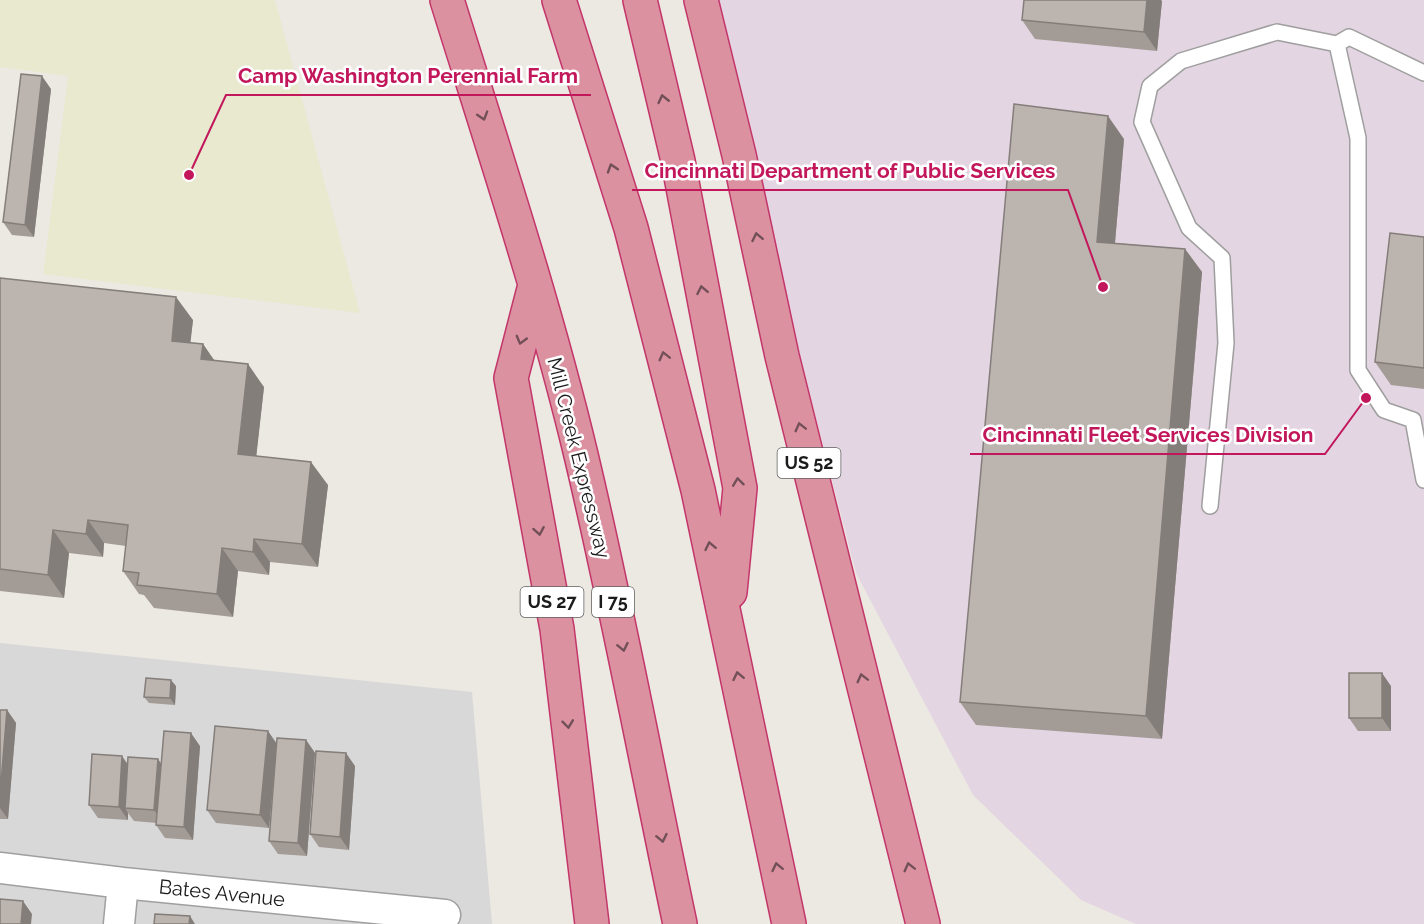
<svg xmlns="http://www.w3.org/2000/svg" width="1424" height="924" font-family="Raleway,sans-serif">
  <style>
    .residential { fill: #d9d8d9 }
    .industrial { fill: #e4d5e2 }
    .farmland { fill: #e8e9cf }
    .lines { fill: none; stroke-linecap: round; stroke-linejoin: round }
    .service-casing { stroke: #9f9f9f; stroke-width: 18 }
    .minor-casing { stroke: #9f9f9f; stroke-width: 33 }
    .motorway-casing { stroke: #c3366a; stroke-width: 36 }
    .service { stroke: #fff; stroke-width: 15 }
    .minor { stroke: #fff; stroke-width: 30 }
    .motorway { stroke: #dc91a1; stroke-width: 33 }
    .wall { fill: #a29b96 }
    .shaded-wall { fill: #847e7a }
    .building { fill: #bcb4af; stroke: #847e7a; stroke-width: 1.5 }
    .oneway { stroke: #725057 }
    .labels { text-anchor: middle; stroke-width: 5; stroke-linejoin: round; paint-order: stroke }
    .shield { fill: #fff; stroke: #5f5f5f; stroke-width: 1.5 }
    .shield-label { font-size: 18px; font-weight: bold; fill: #1b1b1b }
    .street-label { font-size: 20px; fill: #1b1b1b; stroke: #fff }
    .leader { fill: none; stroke: #c2185b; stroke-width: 2 }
    .callout-dot { fill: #c2185b; stroke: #fff; stroke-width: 2 }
    .callout-label { font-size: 21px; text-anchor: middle; font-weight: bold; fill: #c2185b; stroke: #fff; stroke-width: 5; stroke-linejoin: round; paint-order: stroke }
  </style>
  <rect width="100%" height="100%" fill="#ece8e2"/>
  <path class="residential" d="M 0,643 L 472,692 L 492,924 L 0,924 Z"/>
  <path class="industrial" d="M 708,0 L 1424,0 L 1424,924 L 1136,924 L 1081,900 L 973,795 L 856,573 Z"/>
  <path class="farmland" d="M 0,0 L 275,0 L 360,313 L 43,274 L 68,76 L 0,67 Z"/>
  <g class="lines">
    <defs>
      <path id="service" d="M 1337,44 L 1358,138 L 1358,370 L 1384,410 L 1413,420 L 1424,480
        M 1210,506 L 1226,343 L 1222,258 L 1189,228 L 1142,122 L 1150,86 L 1181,61 L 1277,32 L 1337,44 L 1349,37 L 1424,73"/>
      <path id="minor" d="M 0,868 L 123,883 L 445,915
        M 119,924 L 123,883"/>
      <path id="motorway" d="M 447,0 C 494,151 544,301 581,455 C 618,610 647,768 680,924
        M 559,0 L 631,228 L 698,490 L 789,924
        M 640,0 L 678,161 L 740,488 L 730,592
        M 701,0 L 739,155 L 782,356 L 923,924
        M 535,285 L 511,378 L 557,629 L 592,924"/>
    </defs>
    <use href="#service" class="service-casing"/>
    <use href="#minor" class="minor-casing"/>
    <use href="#motorway" class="motorway-casing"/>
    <use href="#service" class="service"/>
    <use href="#minor" class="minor"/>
    <use href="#motorway" class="motorway"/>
  </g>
  <path class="wall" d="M 1162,1 L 1157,51 L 1035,39 L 1022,20 Z
    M 51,89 L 34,237 L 12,235 L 3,222 Z
    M 1124,139 L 1115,243 L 1185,249 L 1202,272 L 1162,739 L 976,725 L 960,702 Z
    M 1424,237 L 1424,389 L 1391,385 L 1375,362 Z
    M 0,278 L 193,320 L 190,343 L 203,344 L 214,361 L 264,387 L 256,456 L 328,485 L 318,567 L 270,562 L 269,575 L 238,571 L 233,617 L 154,608 L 144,595 L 139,594 L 123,571 L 126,546 L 104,543 L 103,557 L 69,553 L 64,598 L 0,591 Z
    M 176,686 L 175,705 L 149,703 L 144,697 Z
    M 1391,686 L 1391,731 L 1358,731 L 1349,718 Z
    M 0,710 L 7,710 L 16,723 L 8,819 L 0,819 Z
    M 306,740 L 315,753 L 307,856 L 278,854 L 269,841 L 274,775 L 269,828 L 216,823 L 207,810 L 277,743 Z
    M 200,746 L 193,840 L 165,838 L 156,825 L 157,823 L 134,821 L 128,813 L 128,820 L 98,818 L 89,805 L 128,763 L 161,764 Z
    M 355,766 L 349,850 L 319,847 L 310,834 Z"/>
  <path class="shaded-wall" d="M 1147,0 L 1161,0 L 1162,1 L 1157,51 L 1144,32 Z
    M 42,76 L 51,89 L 34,237 L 25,225 Z
    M 1108,116 L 1124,139 L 1113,265 L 1097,242 Z
    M 1185,249 L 1202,272 L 1162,739 L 1146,716 Z
    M 176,297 L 193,320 L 188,364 L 172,341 Z
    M 203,344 L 219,367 L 201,359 Z
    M 248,364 L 264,387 L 254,477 L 238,454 Z
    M 311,462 L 328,485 L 318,567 L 302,544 Z
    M 88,520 L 104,543 L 103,557 L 86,534 Z
    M 53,530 L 69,553 L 64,598 L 48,575 Z
    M 254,539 L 270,562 L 269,575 L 253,552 Z
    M 222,548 L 238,571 L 233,617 L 217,594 Z
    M 1382,673 L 1391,686 L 1391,731 L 1382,718 Z
    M 171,680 L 176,686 L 175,705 L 170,698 Z
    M 7,710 L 16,723 L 8,819 L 0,808 L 0,795 Z
    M 268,731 L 277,744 L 269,828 L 260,815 Z
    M 191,733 L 200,746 L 193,840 L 184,827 Z
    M 306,740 L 315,753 L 307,856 L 298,843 Z
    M 346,753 L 355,766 L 349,850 L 340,837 Z
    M 122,756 L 131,769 L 125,808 L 128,813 L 128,820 L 119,807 Z
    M 158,759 L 167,772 L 163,823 L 154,810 Z
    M 23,901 L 32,914 L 31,924 L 21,924 Z
    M 190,916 L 195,924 L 189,924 Z"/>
  <path class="building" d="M 1024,0 L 1147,0 L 1144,32 L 1022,20 Z
    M 21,74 L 42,76 L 25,225 L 3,222 Z
    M 1014,104 L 1108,116 L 1097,242 L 1185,249 L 1146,716 L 960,702 Z
    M 1390,233 L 1424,237 L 1424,368 L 1375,362 Z
    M 0,278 L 176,297 L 172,341 L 203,344 L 201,359 L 248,364 L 238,454 L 311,462 L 302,544 L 254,539 L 253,552 L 222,548 L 217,594 L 137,585 L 139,573 L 123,571 L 128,525 L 88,520 L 86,534 L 53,530 L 48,575 L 0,569 Z
    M 1349,673 L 1382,673 L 1382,718 L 1349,718 Z
    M 146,678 L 171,680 L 170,698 L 144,697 Z
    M 0,710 L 7,710 L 0,795 Z
    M 215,726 L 268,731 L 260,815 L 207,810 Z
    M 164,731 L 191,733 L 184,827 L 156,825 Z
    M 277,738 L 306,740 L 298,843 L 269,841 Z
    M 316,751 L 346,753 L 340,837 L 310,834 Z
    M 92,754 L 122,756 L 119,807 L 89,805 Z
    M 128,757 L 158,759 L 154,810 L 125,808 Z
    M 0,899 L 23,901 L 21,924 L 0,924 Z
    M 155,914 L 190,916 L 189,924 L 154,924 Z"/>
  <defs><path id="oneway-chevron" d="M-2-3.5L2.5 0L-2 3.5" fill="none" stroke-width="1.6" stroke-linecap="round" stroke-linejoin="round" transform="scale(1.5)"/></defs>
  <g class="oneway">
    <use href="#oneway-chevron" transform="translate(663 99) rotate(-103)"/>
    <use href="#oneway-chevron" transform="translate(483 116) rotate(73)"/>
    <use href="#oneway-chevron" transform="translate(612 168) rotate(-108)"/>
    <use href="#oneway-chevron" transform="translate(757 237) rotate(-102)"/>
    <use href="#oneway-chevron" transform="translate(702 290) rotate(-101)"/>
    <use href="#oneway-chevron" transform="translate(521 340) rotate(105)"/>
    <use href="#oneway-chevron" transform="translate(664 356) rotate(-104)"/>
    <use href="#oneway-chevron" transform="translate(800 427) rotate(-104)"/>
    <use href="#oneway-chevron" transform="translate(738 482) rotate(-97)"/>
    <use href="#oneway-chevron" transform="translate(539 531) rotate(80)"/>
    <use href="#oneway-chevron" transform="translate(710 546) rotate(-102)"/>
    <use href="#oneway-chevron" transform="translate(623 647) rotate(78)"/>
    <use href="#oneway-chevron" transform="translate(738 676) rotate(-102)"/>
    <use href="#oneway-chevron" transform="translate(862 678) rotate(-104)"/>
    <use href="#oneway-chevron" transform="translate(568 724) rotate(83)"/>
    <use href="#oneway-chevron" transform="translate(662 838) rotate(78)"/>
    <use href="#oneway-chevron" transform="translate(777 867) rotate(-102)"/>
    <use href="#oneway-chevron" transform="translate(909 867) rotate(-104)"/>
  </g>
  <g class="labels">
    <g class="shield">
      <rect x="777.5" y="448" width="63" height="30" rx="4.5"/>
      <rect x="520.5" y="587" width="63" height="30" rx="4.5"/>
      <rect x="592" y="587" width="42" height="30" rx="4.5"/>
    </g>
    <g class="shield-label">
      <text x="809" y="469">US 52</text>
      <text x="552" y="608">US 27</text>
      <text x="613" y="608">I 75</text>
    </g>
    <g class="street-label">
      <text transform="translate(579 458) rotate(76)" y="7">Mill Creek Expressway</text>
      <text transform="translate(222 893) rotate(6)" y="7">Bates Avenue</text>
    </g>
  </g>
  <path class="leader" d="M189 175L226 95H591M1103 287L1068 190H632M1366 398L1325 454H970"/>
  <g class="callout-dot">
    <circle cx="189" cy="175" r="6"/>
    <circle cx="1103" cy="287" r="6"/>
    <circle cx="1366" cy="398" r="6"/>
  </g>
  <g class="callout-label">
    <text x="408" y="83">Camp Washington Perennial Farm</text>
    <text x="850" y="178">Cincinnati Department of Public Services</text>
    <text x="1148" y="442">Cincinnati Fleet Services Division</text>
  </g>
</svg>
